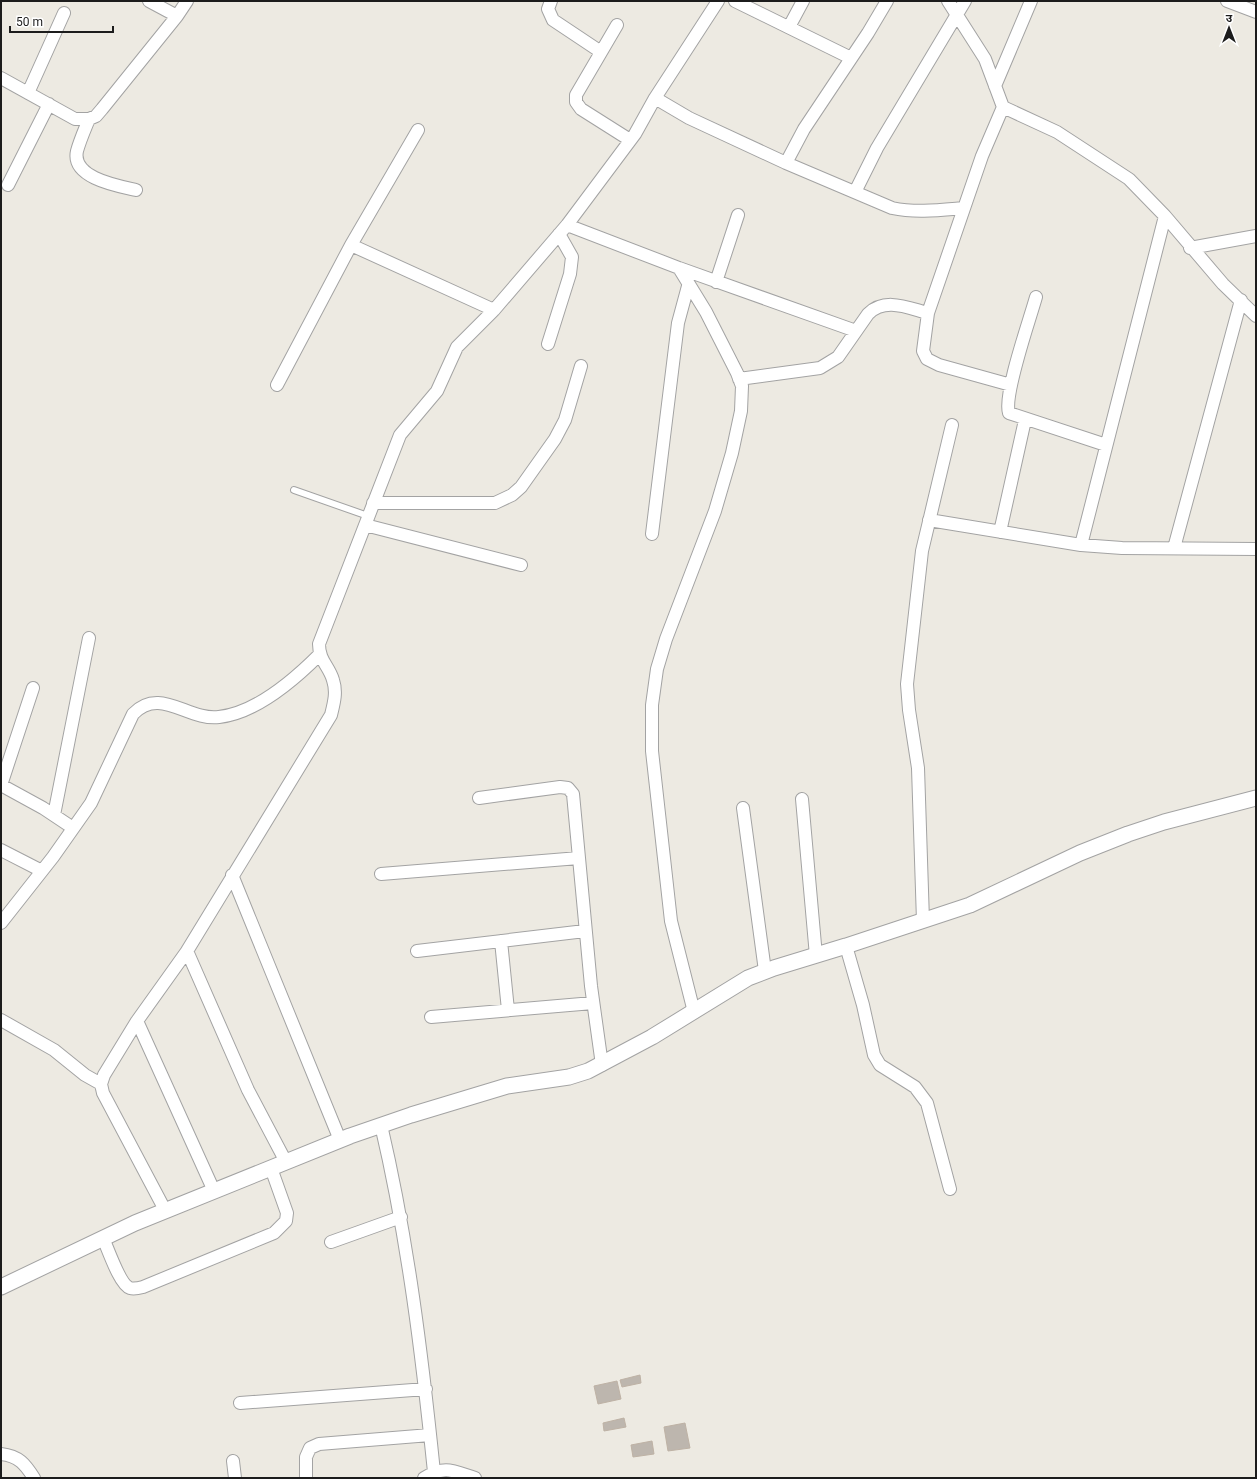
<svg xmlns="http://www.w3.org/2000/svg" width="1257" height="1479" font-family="Roboto,'Noto Sans Devanagari',sans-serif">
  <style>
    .building { fill: #bdb6ae; stroke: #beb2a5 }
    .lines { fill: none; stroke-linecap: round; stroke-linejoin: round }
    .service-casing { stroke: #a3a3a3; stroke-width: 8 }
    .minor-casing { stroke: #a3a3a3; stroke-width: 14 }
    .tertiary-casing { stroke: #a3a3a3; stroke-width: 17 }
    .service { stroke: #fff; stroke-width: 6 }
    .minor { stroke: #fff; stroke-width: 12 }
    .tertiary { stroke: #fff; stroke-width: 15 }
  </style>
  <rect width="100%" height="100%" fill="#edeae2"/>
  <path class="building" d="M 640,1375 L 641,1383 L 622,1387 L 620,1380 Z
    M 617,1381 L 621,1399 L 598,1404 L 594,1386 Z
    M 624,1418 L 626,1427 L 604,1431 L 603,1423 Z
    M 685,1423 L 690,1448 L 668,1451 L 664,1427 Z
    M 652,1441 L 654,1454 L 633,1457 L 631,1445 Z"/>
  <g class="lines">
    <defs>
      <path id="service" d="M 294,490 L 368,516"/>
      <path id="minor" d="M 149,1 L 177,16 L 187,1
        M 551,1 L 548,9 L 553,20 L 601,52
        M 735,1 L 851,58
        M 948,1 L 985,59 L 1003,107 L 982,156 L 928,313 L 923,351 L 927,359 L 939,365 L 1011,385
        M 1227,1 L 1256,12
        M 617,25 L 576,95 L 576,102 L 581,109 L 630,140
        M 789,27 L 803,1
        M 1,78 L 75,119 L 89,119 L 96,116 L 102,109 L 177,16
        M 995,86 L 1031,1
        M 28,93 L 64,13
        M 655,98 L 689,118 L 786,163 L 892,208 C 916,213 940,210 964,208
        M 1003,107 L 1057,132 L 1129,179 L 1165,216 L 1223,284 L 1256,316
        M 89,119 C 85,129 80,140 77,151 C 71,178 118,186 136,190
        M 786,163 L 804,129 L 868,33 L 887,1
        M 8,185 L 49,104
        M 855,192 L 877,148 L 965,1
        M 567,225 L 679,268 L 856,331
        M 351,245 L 494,310
        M 1190,248 L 1256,236
        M 679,268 L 706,312 L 737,373 L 742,386 L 741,411 L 732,453 L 715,511 L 666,639 L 657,669 L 652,705 L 652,751 L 671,921 L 694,1012
        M 716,282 L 738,215
        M 1036,297 C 1030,319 1003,395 1009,413 L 1106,445
        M 548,344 L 570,274 L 572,257 L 559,234
        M 739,379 L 820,368 L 838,357 L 868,314 C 885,297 908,308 928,313
        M 277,385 L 351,245 L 418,130
        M 373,503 L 495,503 L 512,495 L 521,487 L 555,439 L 565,420 L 581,366
        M 929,520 L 1081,545 L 1122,548 L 1256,549
        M 365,525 L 521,565
        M 1000,532 L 1025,420
        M 652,534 L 678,323 L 688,286
        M 1081,545 L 1165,216
        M 1174,548 L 1241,300
        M 1,785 L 33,688
        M 1,785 L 43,808 L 73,828
        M 479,798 L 560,787 L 568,788 L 573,794 L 591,986 L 602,1065
        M 802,799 L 816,956
        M 743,808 L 765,971
        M 54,815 L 89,638
        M 1,850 L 42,871
        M 381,874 L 579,858
        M 232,875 L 340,1140
        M 923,921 L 918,768 L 909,710 L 907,684 L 922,551 L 952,425
        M 1,923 L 53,857 L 91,803 L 133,714 C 160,686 188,721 219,717 C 255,713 294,680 319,655
        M 501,941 L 508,1010
        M 846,946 L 863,1005 L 874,1055 L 880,1065 L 915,1087 L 927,1103 L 950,1189
        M 187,951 L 248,1090 L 286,1162
        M 417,951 L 585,931
        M 431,1017 L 593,1003
        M 1,1020 L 54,1050 L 85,1075 L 101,1084
        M 137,1021 L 214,1191
        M 381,1125 C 408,1240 422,1355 434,1472
        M 165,1210 L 103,1093 L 101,1084 L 104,1075 L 137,1021 L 187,951 L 331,715 C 334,703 337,692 333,680 C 329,666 319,661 319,644 L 400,435 L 437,391 L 457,347 L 494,310 L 567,225 L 635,134 L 655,98 L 718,1
        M 103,1238 C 108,1249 120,1285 130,1288 C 134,1289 139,1288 143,1287 L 274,1233 L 286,1221 L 287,1213 L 271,1168
        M 331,1242 L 401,1217
        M 240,1403 L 426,1389
        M 1,1454 C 19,1456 25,1464 34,1478
        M 233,1461 L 235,1478
        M 306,1478 L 306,1457 L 310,1448 L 319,1444 L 430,1435
        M 424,1478 C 445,1465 453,1471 475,1478"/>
      <path id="tertiary" d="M 1,1287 L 135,1223 L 350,1136 L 411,1115 L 507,1086 L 569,1077 L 588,1071 L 652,1037 L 748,978 L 774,968 L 846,946 L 970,905 L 1080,853 L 1128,834 L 1164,822 L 1256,798"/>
    </defs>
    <use href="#service" class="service-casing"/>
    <use href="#minor" class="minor-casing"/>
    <use href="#tertiary" class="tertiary-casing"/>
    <use href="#service" class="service"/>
    <use href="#minor" class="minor"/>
    <use href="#tertiary" class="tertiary"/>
  </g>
  <rect width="1257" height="1479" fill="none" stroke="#1c1c1c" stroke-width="4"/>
  <g transform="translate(1229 28)" stroke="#ffffff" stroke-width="3" paint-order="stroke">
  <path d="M0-3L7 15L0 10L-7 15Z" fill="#1c1c1c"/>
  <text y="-6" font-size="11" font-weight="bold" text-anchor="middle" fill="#1c1c1c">उ</text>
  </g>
  <path d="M10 26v6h103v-6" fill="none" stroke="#1c1c1c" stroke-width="2"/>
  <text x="16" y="26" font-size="12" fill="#1c1c1c" stroke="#ffffff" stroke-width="3" paint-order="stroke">50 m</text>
</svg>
